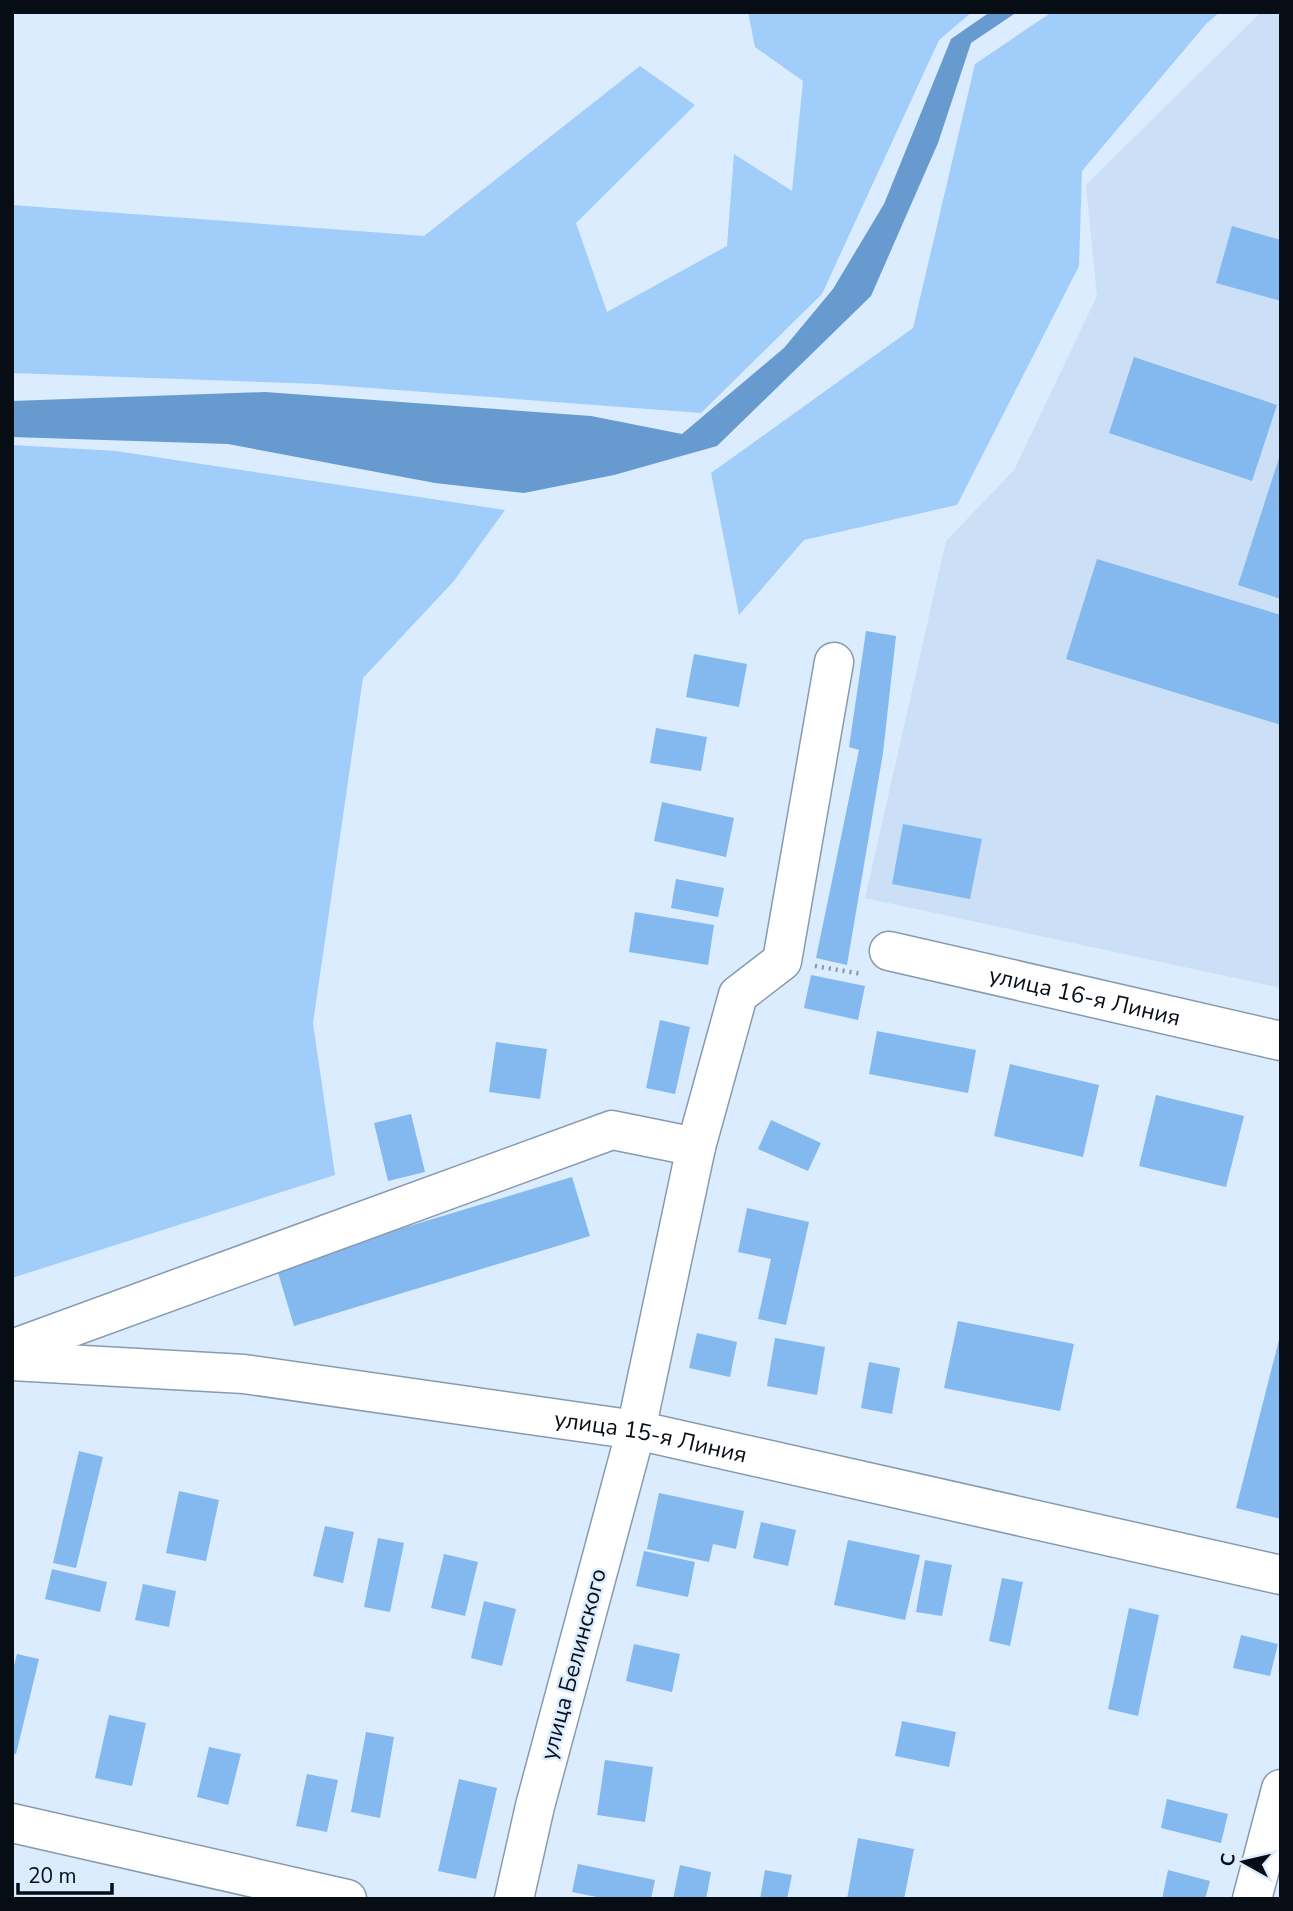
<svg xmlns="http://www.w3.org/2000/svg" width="1293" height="1911" font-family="'Nunito Sans',sans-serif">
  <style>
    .built { fill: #cbe0f6 }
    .green { fill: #a1cdfa }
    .water { fill: #679acf }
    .building { fill: #84b9ef }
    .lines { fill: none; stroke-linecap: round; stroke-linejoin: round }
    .minor-casing { stroke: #879baf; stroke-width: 41 }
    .path { stroke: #8a96a5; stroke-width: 4.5; stroke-dasharray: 2 5; stroke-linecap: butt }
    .minor { stroke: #fff; stroke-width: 38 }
    .labels { text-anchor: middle; stroke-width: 5; stroke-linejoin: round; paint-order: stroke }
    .street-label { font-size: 23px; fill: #070d15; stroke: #dbecfe }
  </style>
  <rect width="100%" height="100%" fill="#dbecfe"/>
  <path class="built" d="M 1261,12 L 1281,12 L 1281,988 L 865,898 L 946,541 L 1014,470 L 1097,296 L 1086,185 Z"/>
  <path class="green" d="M 748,12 L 972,12 L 939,40 L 822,294 L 701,413 L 318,384 L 12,373 L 12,205 L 424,236 L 640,66 L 695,105 L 576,223 L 607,312 L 727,246 L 734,154 L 792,191 L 803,81 L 755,47 Z
    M 1052,12 L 1220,12 L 1206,24 L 1082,171 L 1079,266 L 957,505 L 804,540 L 739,615 L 711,473 L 913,328 L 975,64 Z
    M 12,445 L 116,451 L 505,510 L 453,582 L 363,678 L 313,1023 L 335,1175 L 12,1278 Z"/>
  <path class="water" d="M 990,12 L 1017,12 L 971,43 L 938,143 L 871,296 L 717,446 L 614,475 L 524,493 L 435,483 L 228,444 L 12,437 L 12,401 L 265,392 L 591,416 L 682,434 L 784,348 L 833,289 L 884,204 L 951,39 Z"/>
  <path class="building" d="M 1232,226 L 1281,240 L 1281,301 L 1216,283 Z
    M 1134,357 L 1277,405 L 1252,481 L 1109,433 Z
    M 1280,455 L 1281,455 L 1281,599 L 1238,585 Z
    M 1097,559 L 1281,615 L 1281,725 L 1066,659 Z
    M 866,631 L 896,636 L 883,753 L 847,965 L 816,958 L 859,750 L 849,747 Z
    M 694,654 L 747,664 L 739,707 L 686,697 Z
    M 656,728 L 707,737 L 701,771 L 650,763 Z
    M 662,802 L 734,818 L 726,857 L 654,841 Z
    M 903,824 L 982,839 L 970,899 L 892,884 Z
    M 676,879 L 724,888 L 718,917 L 671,908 Z
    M 635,912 L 714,925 L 708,965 L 629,952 Z
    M 811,975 L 865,986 L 858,1020 L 804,1008 Z
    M 660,1020 L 690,1027 L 675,1094 L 646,1088 Z
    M 877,1031 L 976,1050 L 968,1093 L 869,1074 Z
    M 496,1042 L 547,1049 L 540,1099 L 489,1092 Z
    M 1010,1064 L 1099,1085 L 1083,1157 L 994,1136 Z
    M 1156,1095 L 1244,1116 L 1226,1187 L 1139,1166 Z
    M 411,1114 L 425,1172 L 388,1181 L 374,1123 Z
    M 771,1120 L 821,1143 L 808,1171 L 758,1149 Z
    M 572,1177 L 590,1236 L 294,1326 L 276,1266 Z
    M 747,1208 L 809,1222 L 786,1325 L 758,1319 L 771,1259 L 738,1252 Z
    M 958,1321 L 1074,1344 L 1060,1411 L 944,1388 Z
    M 697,1333 L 737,1342 L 730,1377 L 689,1368 Z
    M 1280,1336 L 1281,1336 L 1281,1519 L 1236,1508 Z
    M 775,1338 L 825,1347 L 817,1395 L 767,1386 Z
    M 869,1362 L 900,1368 L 892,1414 L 861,1408 Z
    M 79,1451 L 103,1457 L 76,1568 L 53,1563 Z
    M 179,1491 L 219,1500 L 206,1561 L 166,1553 Z
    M 659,1493 L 744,1511 L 736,1549 L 713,1544 L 709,1562 L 647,1549 Z
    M 761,1522 L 796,1530 L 788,1566 L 753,1558 Z
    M 325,1526 L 354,1532 L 343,1583 L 313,1576 Z
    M 378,1538 L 404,1543 L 390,1612 L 364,1607 Z
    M 848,1540 L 920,1555 L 905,1620 L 834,1605 Z
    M 644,1551 L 695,1562 L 688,1597 L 636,1586 Z
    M 444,1554 L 478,1562 L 465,1616 L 431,1608 Z
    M 925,1560 L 952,1565 L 942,1616 L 916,1612 Z
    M 52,1569 L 107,1582 L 100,1612 L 45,1599 Z
    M 1002,1578 L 1023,1582 L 1010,1646 L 989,1641 Z
    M 143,1584 L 176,1591 L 169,1627 L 135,1620 Z
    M 484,1601 L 516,1609 L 502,1666 L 471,1658 Z
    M 1129,1608 L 1159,1615 L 1138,1716 L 1108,1709 Z
    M 1241,1635 L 1278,1644 L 1270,1676 L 1233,1668 Z
    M 634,1644 L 680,1654 L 672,1692 L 626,1681 Z
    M 17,1654 L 39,1659 L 16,1754 L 12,1754 L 12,1673 Z
    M 109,1715 L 146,1723 L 132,1786 L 95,1778 Z
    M 902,1721 L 956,1732 L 949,1767 L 895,1756 Z
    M 366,1732 L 394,1737 L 380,1818 L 351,1812 Z
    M 209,1747 L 241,1754 L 228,1805 L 197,1797 Z
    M 605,1760 L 653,1767 L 645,1822 L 597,1815 Z
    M 307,1774 L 338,1780 L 327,1832 L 296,1826 Z
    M 459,1779 L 497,1788 L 476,1879 L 438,1871 Z
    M 1167,1799 L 1228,1814 L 1221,1843 L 1161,1828 Z
    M 858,1838 L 914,1849 L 904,1899 L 847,1899 Z
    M 578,1864 L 655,1880 L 651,1899 L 607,1899 L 572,1892 Z
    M 680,1865 L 711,1872 L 706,1899 L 673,1899 Z
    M 765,1870 L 792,1875 L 787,1899 L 760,1899 Z
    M 1168,1870 L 1210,1881 L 1205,1899 L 1162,1899 Z"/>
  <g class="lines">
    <defs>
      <g id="minor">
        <path id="s1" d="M 889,951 L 1281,1041"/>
        <path d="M 696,1147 L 738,995 L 782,961 L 834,662"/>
        <path d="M 12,1349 L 612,1130 L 696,1147 L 636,1430 L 535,1806 L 514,1899"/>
        <path id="s2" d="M 12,1361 L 244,1374 L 636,1430 L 1281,1575"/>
        <path d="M 12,1823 L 347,1899"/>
        <path d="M 1252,1899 L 1281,1789"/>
      </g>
    </defs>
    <use href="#minor" class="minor-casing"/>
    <path class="path" d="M 815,966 L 862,974"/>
    <use href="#minor" class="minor"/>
  </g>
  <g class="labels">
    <g class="street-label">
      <text dy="8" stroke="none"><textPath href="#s1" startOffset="201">улица 16-я Линия</textPath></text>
      <text dy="8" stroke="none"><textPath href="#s2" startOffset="644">улица 15-я Линия</textPath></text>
      <text transform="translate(573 1664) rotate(-75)" y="8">улица Белинского</text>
    </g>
  </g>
  <rect width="1293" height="1911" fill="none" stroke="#070d15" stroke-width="28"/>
  <g transform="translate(1244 1862) rotate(278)" stroke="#dbecfe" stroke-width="5" paint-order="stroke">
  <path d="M0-5L12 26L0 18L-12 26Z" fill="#070d15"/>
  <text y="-10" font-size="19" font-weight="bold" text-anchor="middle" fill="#070d15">С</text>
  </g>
  <path d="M18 1883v10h94v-10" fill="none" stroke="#070d15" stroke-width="3.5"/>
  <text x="28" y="1883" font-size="21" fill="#070d15" stroke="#dbecfe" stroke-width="5" paint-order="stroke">20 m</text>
</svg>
